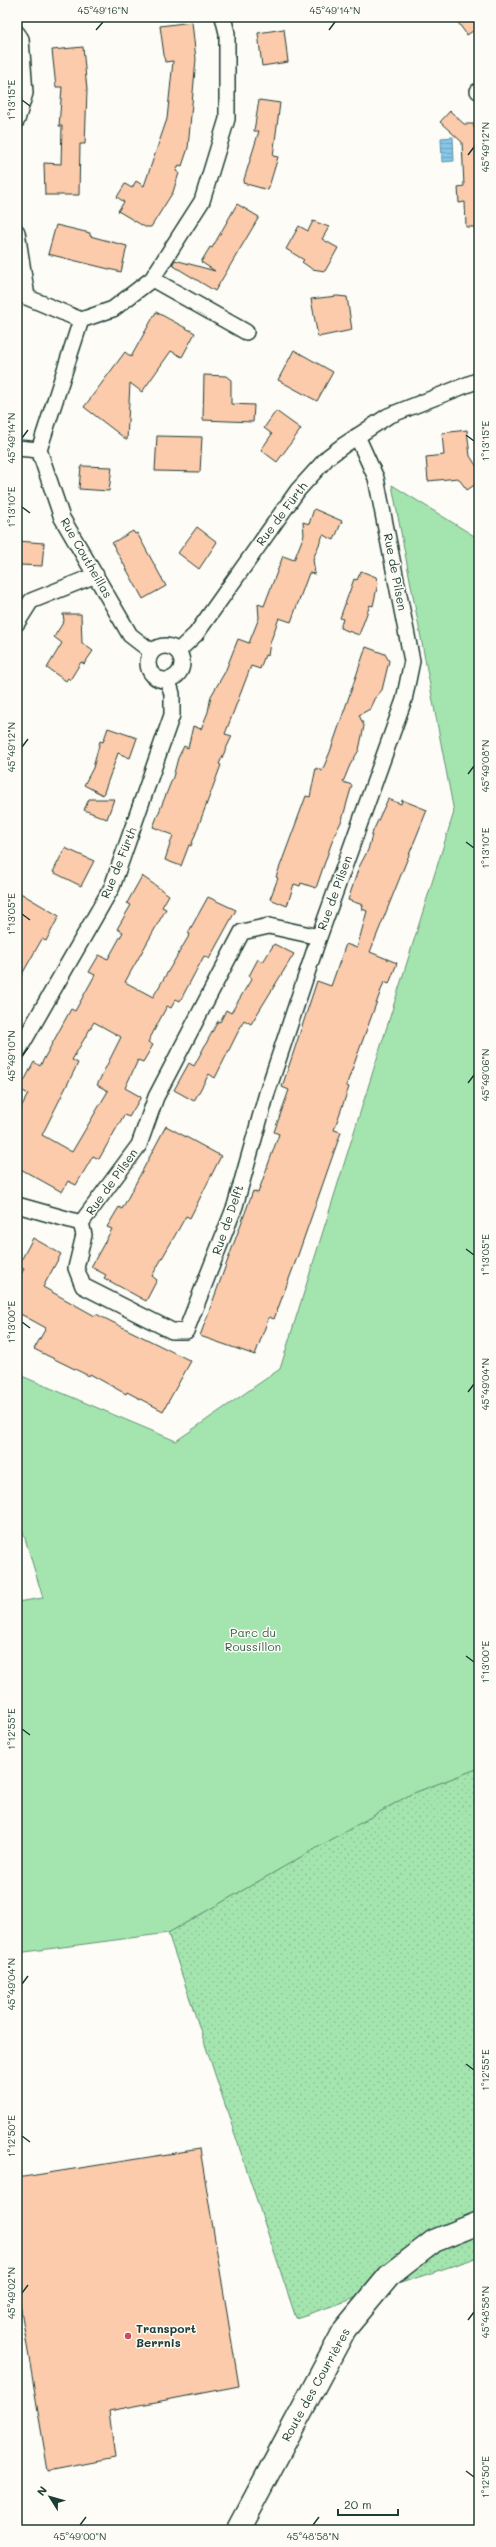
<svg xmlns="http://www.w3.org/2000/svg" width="496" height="2547" font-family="Mali,sans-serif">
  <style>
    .grass { fill: url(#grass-dots); stroke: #629172 }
    .green { fill: #a4e5af; stroke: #629172 }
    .water { fill: url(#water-rules); stroke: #5d8fa0 }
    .building { fill: #fccbab; stroke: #1f3d34; fill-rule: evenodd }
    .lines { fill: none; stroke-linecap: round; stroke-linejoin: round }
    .minor-casing { stroke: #1f3d34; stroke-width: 18 }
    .secondary-casing { stroke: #1f3d34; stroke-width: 25 }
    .minor { stroke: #fdfcf7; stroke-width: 15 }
    .secondary { stroke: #fdfcf7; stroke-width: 22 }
    .ticks { fill: none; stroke: #1f3d34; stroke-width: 1.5 }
    .poi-dot { fill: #d1495b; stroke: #fdfcf7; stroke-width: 1.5 }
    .labels { text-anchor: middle; stroke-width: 3; stroke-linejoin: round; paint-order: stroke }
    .street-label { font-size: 12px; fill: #1f3d34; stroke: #fdfcf7 }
    .park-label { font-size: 12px; fill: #3a5f4d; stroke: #fdfcf7 }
    .poi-label { font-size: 12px; font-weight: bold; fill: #1f3d34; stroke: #fdfcf7; text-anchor: start }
    .neatline { fill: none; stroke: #1f3d34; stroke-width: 1.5 }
    .ticks-label { font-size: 10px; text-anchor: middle; fill: #1f3d34 }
  </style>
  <defs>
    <pattern id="grass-dots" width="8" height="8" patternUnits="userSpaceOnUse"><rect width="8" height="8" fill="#a4e5af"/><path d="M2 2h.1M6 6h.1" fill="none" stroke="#8dc597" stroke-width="1.8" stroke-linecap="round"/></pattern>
    <pattern id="water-rules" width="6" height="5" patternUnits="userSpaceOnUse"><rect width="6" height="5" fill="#87c6e8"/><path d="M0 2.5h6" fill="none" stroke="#6ea2bd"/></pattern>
  </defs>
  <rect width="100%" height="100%" fill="#fdfcf7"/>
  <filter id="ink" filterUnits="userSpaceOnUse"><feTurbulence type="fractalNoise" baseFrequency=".025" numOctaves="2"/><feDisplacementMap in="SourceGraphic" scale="8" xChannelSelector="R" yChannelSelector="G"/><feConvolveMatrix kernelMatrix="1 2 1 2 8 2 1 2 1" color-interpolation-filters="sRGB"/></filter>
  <g filter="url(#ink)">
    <path class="grass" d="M 479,1768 L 479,2257 L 296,2318 L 168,1933 L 411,1794 Z"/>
    <path class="green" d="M 392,485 L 479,539 L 479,1768 L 411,1794 L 168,1933 L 17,1953 L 17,1602 L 43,1598 L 17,1512 L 17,1374 L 176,1441 L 280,1369 L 454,812 Z"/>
    <path class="water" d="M 453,137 L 454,161 L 442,162 L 441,138 Z"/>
    <path class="building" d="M 454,17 L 479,17 L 479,27 L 467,35 Z
      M 192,22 L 196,59 L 188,148 L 182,166 L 179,165 L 176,171 L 179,173 L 173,192 L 151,227 L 145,227 L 118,211 L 124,202 L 117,197 L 125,184 L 132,188 L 136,181 L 144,186 L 167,119 L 173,61 L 165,62 L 160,26 Z
      M 284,29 L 288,62 L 262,66 L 258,33 Z
      M 83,47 L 87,90 L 85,144 L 80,144 L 79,195 L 45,195 L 44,163 L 61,164 L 62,126 L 59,126 L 62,87 L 56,87 L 52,50 Z
      M 259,100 L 280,103 L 273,156 L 278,157 L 268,190 L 243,183 L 259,131 L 254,131 Z
      M 450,111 L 464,124 L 474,124 L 474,128 L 479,128 L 479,227 L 466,227 L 465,202 L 459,203 L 458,187 L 464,186 L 462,142 L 440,122 Z
      M 237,204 L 259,217 L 215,291 L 172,265 L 175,260 L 215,271 L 201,262 L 210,247 L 212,248 Z
      M 313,221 L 329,227 L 322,239 L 338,248 L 325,271 L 312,269 L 302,262 L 304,260 L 286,249 L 299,226 L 308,231 Z
      M 56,225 L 90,233 L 90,236 L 127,246 L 121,272 L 48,254 Z
      M 337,296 L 347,297 L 352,330 L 318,337 L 311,299 Z
      M 156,312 L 195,333 L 182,357 L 171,351 L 142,392 L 130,383 L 127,440 L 84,407 L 125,352 L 131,357 Z
      M 294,350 L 333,372 L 317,401 L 278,380 Z
      M 204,375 L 226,376 L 231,380 L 231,404 L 254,405 L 253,422 L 203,420 Z
      M 276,411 L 301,429 L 277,462 L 261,450 L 272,434 L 264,428 Z
      M 467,430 L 470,456 L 479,470 L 479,482 L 467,490 L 458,478 L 428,481 L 426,457 L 444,455 L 442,433 Z
      M 157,436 L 202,437 L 200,472 L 155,471 Z
      M 81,466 L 112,467 L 109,491 L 79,489 Z
      M 314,509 L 342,521 L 334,540 L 323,535 L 313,559 L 315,574 L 309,573 L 291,622 L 279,618 L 270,643 L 268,656 L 265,655 L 260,669 L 251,666 L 225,734 L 232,736 L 219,764 L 221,765 L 191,846 L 189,845 L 181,866 L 165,860 L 173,835 L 153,827 L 173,777 L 178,758 L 184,746 L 188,748 L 193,726 L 201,729 L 208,712 L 211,696 L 225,672 L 238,639 L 249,643 L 259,618 L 258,604 L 264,606 L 283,556 L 294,560 L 304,535 L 303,522 L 309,524 Z
      M 197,527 L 217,542 L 199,569 L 178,553 Z
      M 133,531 L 135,534 L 137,533 L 166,586 L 143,599 L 112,543 Z
      M 17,541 L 44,543 L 42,566 L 20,565 L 20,562 L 17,562 Z
      M 361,571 L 376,577 L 378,583 L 373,606 L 370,605 L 359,635 L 340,628 L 343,619 L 340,618 L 354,579 L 357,580 Z
      M 63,614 L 81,614 L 82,643 L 93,651 L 84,664 L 81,662 L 70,680 L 68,678 L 66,681 L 47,668 L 62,643 L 54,637 L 64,621 Z
      M 366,647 L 385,654 L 389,661 L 382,690 L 374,699 L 370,709 L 359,715 L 364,726 L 359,750 L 350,765 L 343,782 L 352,785 L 342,820 L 334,836 L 316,888 L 301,883 L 300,886 L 294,884 L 287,906 L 270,899 L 278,878 L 276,877 L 306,796 L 310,797 L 316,768 L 322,771 L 330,752 Z
      M 108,728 L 137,738 L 130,758 L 118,753 L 103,795 L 84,785 L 93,768 L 100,741 L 103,742 Z
      M 89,799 L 114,799 L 107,819 L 84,810 Z
      M 388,799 L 401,804 L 402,800 L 427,810 L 370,952 L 397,963 L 389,984 L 384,982 L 346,1086 L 349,1087 L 334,1130 L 341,1132 L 298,1255 L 274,1319 L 269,1317 L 255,1355 L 200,1336 L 253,1191 L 258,1193 L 279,1134 L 274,1132 L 289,1090 L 282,1087 L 317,981 L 331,986 L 346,944 L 357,948 L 367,911 L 362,909 L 363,905 L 348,900 L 359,867 L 368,850 L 373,831 Z
      M 65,848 L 94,861 L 81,886 L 53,872 Z
      M 142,876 L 169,895 L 162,907 L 166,909 L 125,982 L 153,997 L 190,934 L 188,933 L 208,897 L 236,910 L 209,959 L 204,956 L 180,1001 L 176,999 L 171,1008 L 167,1006 L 148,1042 L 153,1045 L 143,1062 L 138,1060 L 125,1088 L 141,1097 L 129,1117 L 124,1115 L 99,1159 L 93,1156 L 76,1185 L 68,1181 L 62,1192 L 17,1167 L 17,1115 L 28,1094 L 20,1089 L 34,1062 L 40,1066 L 71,1009 L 75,1011 L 95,975 L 89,972 L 99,955 L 108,959 L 123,932 L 117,929 L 131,905 L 127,903 ZM 94,1022 L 121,1037 L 97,1085 L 108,1091 L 72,1152 L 42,1135 L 78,1063 L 72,1060 Z
      M 17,891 L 59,916 L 46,941 L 42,939 L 17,983 Z
      M 274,944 L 294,954 L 251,1024 L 244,1020 L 215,1078 L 209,1074 L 194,1101 L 174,1090 L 189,1063 L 194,1066 L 218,1021 L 220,1022 L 226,1010 L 231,1013 L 252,978 L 249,976 L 258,959 L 263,962 Z
      M 166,1126 L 221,1156 L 190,1218 L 186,1216 L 152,1276 L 157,1280 L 146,1301 L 104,1278 L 106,1275 L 91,1267 L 112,1229 L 107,1227 L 119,1207 L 122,1209 Z
      M 33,1238 L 61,1254 L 43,1287 L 95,1316 L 96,1314 L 191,1361 L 163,1411 L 127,1392 L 126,1394 L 90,1374 L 89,1376 L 34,1349 L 46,1328 L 17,1312 L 17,1281 L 24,1269 L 18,1266 Z
      M 200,2149 L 239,2386 L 109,2411 L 115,2458 L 48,2471 L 17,2286 L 17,2178 Z"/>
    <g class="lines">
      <defs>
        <path id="minor" d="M 17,33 L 21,39 L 25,93 L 17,120
          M 478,91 L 479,91
          M 17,232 L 27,297
          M 152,279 L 246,332
          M 17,293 L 81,320
          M 81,320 L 113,309 L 152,279 L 202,201 L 227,119 L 227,33 L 223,17
          M 17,448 L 39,450 L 62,518 L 130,635 L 152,652
          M 39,450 L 81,320
          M 17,623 L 31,601 L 96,575
          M148 663a17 17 0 1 1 34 0a17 17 0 1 1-34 0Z
          M 178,651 L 196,634 L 298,490 L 328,457 L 344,445 L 388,416 L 479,380
          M 17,1053 L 112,887 L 172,715 L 172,694 L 168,680
          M 17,1205 L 81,1223 L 139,1145 L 156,1097 L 242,932 L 269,926 L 319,937
          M 81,1223 L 84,1235 L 76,1268 L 83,1286 L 172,1331 L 186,1331 L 235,1206 L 267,1093 L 319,937 L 404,700 L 412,661 L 376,478 L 357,436"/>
        <path id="secondary" d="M 238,2530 L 345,2329 L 389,2276 L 434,2241 L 479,2223"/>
      </defs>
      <use href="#minor" class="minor-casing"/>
      <use href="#secondary" class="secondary-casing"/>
      <use href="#minor" class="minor"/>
      <use href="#secondary" class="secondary"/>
    </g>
  </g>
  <path class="ticks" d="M 96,30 L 103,22M 329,30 L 335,22M 22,100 L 30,106M 468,155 L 474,147M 466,435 L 474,441M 22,438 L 28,430M 22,507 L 30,513M 22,747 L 28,739M 468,774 L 474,766M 466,842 L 474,848M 22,914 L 30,920M 22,1056 L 28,1048M 468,1083 L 474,1075M 466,1249 L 474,1255M 22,1322 L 30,1328M 468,1392 L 474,1384M 466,1656 L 474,1662M 22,1729 L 30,1735M 22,1984 L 28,1976M 466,2064 L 474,2070M 22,2136 L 30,2142M 22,2293 L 28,2285M 468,2320 L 474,2312M 466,2471 L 474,2477M 80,2525 L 86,2517M 313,2525 L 319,2517"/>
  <circle class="poi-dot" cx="128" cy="2336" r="4"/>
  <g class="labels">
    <g class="street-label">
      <text transform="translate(282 514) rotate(-53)" y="4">Rue de Fürth</text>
      <text transform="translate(86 558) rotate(60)" y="4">Rue Coutheillas</text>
      <text transform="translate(395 572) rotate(79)" y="4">Rue de Pilsen</text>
      <text transform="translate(119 863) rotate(-68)" y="4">Rue de Fürth</text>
      <text transform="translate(335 893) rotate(-70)" y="4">Rue de Pilsen</text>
      <text transform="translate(112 1182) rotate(-54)" y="4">Rue de Pilsen</text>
      <text transform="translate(228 1220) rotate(-71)" y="4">Rue de Delft</text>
      <text transform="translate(316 2385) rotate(-61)" y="4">Route des Courrières</text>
    </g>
    <g class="park-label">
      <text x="253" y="1637">Parc du<tspan x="253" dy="14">Roussillon</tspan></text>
    </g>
    <g class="poi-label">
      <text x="136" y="2333">Transport<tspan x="136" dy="14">Berrnis</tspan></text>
    </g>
  </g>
  <rect width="496" height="2547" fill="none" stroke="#fdfcf7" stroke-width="44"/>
  <g transform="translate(50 2497) rotate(307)" stroke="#fdfcf7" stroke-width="3" paint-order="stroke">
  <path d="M0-3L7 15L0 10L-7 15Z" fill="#1f3d34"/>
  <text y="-6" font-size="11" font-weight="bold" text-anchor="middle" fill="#1f3d34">N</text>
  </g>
  <path d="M338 2509v6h60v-6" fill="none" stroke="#1f3d34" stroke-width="2"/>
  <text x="344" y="2509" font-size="12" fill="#1f3d34" stroke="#fdfcf7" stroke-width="3" paint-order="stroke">20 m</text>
  <rect x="22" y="22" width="452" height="2503" class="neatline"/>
  <g class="ticks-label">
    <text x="103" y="14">45°49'16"N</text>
    <text x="335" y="14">45°49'14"N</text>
    <text transform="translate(11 100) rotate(-90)" y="4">1°13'15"E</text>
    <text transform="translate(485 147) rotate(-90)" y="4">45°49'12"N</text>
    <text transform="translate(11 438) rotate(-90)" y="4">45°49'14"N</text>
    <text transform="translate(485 441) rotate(-90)" y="4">1°13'15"E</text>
    <text transform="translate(11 507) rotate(-90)" y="4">1°13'10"E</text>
    <text transform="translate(11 747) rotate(-90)" y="4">45°49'12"N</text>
    <text transform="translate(485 766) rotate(-90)" y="4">45°49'08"N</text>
    <text transform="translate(485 848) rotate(-90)" y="4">1°13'10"E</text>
    <text transform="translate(11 914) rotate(-90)" y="4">1°13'05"E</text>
    <text transform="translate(11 1056) rotate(-90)" y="4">45°49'10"N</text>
    <text transform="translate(485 1075) rotate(-90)" y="4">45°49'06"N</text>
    <text transform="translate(485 1255) rotate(-90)" y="4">1°13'05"E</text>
    <text transform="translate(11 1322) rotate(-90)" y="4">1°13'00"E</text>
    <text transform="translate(485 1384) rotate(-90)" y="4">45°49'04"N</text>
    <text transform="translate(485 1662) rotate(-90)" y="4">1°13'00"E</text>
    <text transform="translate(11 1729) rotate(-90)" y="4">1°12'55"E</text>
    <text transform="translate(11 1984) rotate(-90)" y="4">45°49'04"N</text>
    <text transform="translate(485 2070) rotate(-90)" y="4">1°12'55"E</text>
    <text transform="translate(11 2136) rotate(-90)" y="4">1°12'50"E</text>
    <text transform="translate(11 2293) rotate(-90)" y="4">45°49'02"N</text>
    <text transform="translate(485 2312) rotate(-90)" y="4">45°48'58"N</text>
    <text transform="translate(485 2477) rotate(-90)" y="4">1°12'50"E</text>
    <text x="80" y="2540">45°49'00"N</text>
    <text x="313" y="2540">45°48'58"N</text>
  </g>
</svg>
